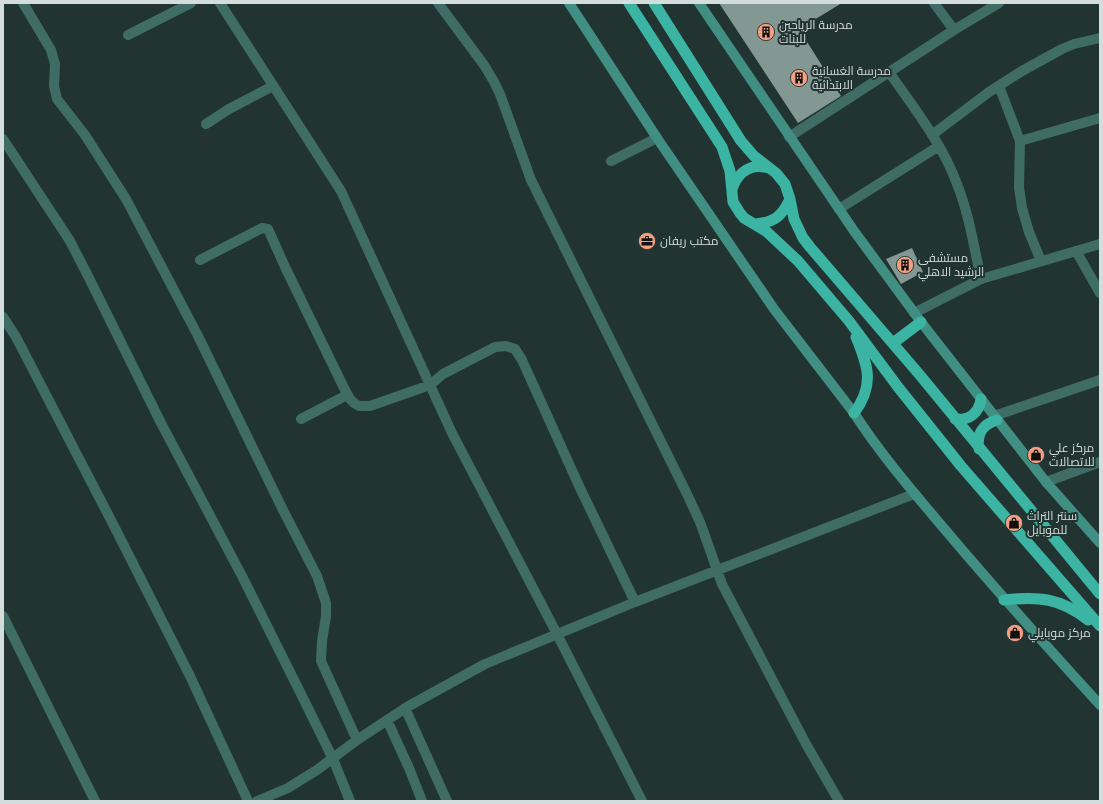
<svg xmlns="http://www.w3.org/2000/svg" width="1103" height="804" font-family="'Noto Serif',Cairo,serif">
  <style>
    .building { fill: #839793 }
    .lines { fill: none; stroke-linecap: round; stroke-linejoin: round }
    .minor { stroke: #3f6d65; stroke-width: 10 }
    .tertiary { stroke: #3f6d65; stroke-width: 10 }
    .secondary { stroke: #408f82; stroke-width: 10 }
    .trunk { stroke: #3bb4a3; stroke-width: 11 }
    .labels { text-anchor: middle; stroke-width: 4; stroke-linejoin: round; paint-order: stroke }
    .poi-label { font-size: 12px; fill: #d3dedc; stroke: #223431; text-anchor: start }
  </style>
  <rect width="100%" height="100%" fill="#223431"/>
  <path class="building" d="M 719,3 L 842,3 L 799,29 L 841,96 L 798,123 Z
    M 912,248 L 923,272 L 901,284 L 886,259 Z"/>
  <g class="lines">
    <path class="minor" d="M 23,3 L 51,50 L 55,64 L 54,86 L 57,99 L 85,135 L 126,199 L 197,334 L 283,510 L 317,576 L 326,603 L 326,616 L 322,641 L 321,661 L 357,740
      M 220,3 L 341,191 L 452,433 L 557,634 L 642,801
      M 438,3 L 484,65 L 493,80 L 500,94 L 531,180 L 687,494 L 700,522 L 722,584 L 806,744 L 839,801
      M 934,3 L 954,30
      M 128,35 L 191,3
      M 889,72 C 914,108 942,143 957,184 C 969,214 974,247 981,279
      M 999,86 L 1020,141 L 1019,187 L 1022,208 L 1029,232 L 1041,261
      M 206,124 L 229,109 L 273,86
      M 932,135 L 989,92 L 1022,71 L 1062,49 L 1074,44 L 1100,38
      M 789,137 L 954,30 L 999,3
      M 3,139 L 70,241 L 89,278 L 161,423 L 242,576 L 303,698 L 333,759 L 350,801
      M 1020,141 L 1100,118
      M 611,161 L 657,138
      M 839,209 L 939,146
      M 1076,251 L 1100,293
      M 200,260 L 262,228 L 268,229 L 286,269 L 345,390 L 350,399 L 354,403 L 359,406 L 370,406 L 430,385 L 443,374 L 495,347 L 506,346 L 515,349 L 522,360 L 580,488 L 635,602
      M 3,317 L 16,337 L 114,526 L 190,676 L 248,801
      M 994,416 L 1100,380
      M 301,419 L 347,395
      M 1046,482 L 1100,462
      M 3,616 L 95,801
      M 405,708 L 447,801
      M 387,720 L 409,768 L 422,801
      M 257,801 L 288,788 L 299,781 L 317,770 L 357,740 L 407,707 L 485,664 L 635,602 L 914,494"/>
    <path class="tertiary" d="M 914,313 L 981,279 L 1100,244"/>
    <path class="secondary" d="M 569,3 L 657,138 L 774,309 L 854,413 C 881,455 915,494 947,532 C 997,591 1048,648 1100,705
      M 699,3 L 854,231 L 921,322 L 1046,482 L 1100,543"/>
    <path class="trunk" d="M 629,3 L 722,147 L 730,171 L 733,202 L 740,213 L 744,218 L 767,232 L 798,261 L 849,321 L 898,387 L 961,466 L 1100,626
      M 654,3 L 741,141 L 754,156 L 776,173 L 785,184 L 790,199 L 794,219 L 803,238 L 810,247 L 919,374 L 1100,594
      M 732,189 C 738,172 751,163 769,168
      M 756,224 C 775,222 782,216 790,199
      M 893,343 L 921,322
      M 854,413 C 875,385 868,366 856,337
      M 955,419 C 969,421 979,413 981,399
      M 979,449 C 976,434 983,424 997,420
      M 1004,600 C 1038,596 1061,598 1088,620"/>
  </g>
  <defs>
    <symbol id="building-disc" viewBox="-11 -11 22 22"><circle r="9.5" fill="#f39f84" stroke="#223431"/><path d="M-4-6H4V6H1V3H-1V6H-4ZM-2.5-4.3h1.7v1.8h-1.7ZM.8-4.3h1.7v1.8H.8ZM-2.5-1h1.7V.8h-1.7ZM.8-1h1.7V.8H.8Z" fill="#111"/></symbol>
    <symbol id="office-disc" viewBox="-11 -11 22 22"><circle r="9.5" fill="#f39f84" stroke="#223431"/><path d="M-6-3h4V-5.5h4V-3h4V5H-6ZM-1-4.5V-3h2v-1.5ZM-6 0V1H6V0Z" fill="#111"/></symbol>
    <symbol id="shop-disc" viewBox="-11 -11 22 22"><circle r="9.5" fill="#f39f84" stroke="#223431"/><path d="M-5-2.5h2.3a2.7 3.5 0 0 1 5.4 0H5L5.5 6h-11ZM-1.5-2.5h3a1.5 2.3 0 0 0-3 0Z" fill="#111"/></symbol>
  </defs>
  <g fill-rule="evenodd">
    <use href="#building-disc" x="756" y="22" width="20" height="20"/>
    <use href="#building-disc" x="789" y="68" width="20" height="20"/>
    <use href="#office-disc" x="637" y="231" width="20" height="20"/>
    <use href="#building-disc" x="895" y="255" width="20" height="20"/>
    <use href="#shop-disc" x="1026" y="445" width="20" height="20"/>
    <use href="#shop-disc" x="1004" y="513" width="20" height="20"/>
    <use href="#shop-disc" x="1005" y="623" width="20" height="20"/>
  </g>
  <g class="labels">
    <g class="poi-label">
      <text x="779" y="29">مدرسة الرياحين<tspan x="779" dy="14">للبنات</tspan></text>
      <text x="812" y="75">مدرسة الغسانية<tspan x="812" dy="14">الابتدائية</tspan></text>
      <text x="660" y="245">مكتب ريفان</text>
      <text x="918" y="262">مستشفى<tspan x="918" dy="14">الرشيد الاهلي</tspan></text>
      <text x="1049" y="452">مركز علي<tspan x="1049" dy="14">للاتصالات</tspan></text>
      <text x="1027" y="520">سنتر التراث<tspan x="1027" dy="14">للموبايل</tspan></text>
      <text x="1028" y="637">مركز موبايلي</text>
    </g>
  </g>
  <rect width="1103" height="804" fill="none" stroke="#d3dedc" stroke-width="8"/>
</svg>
